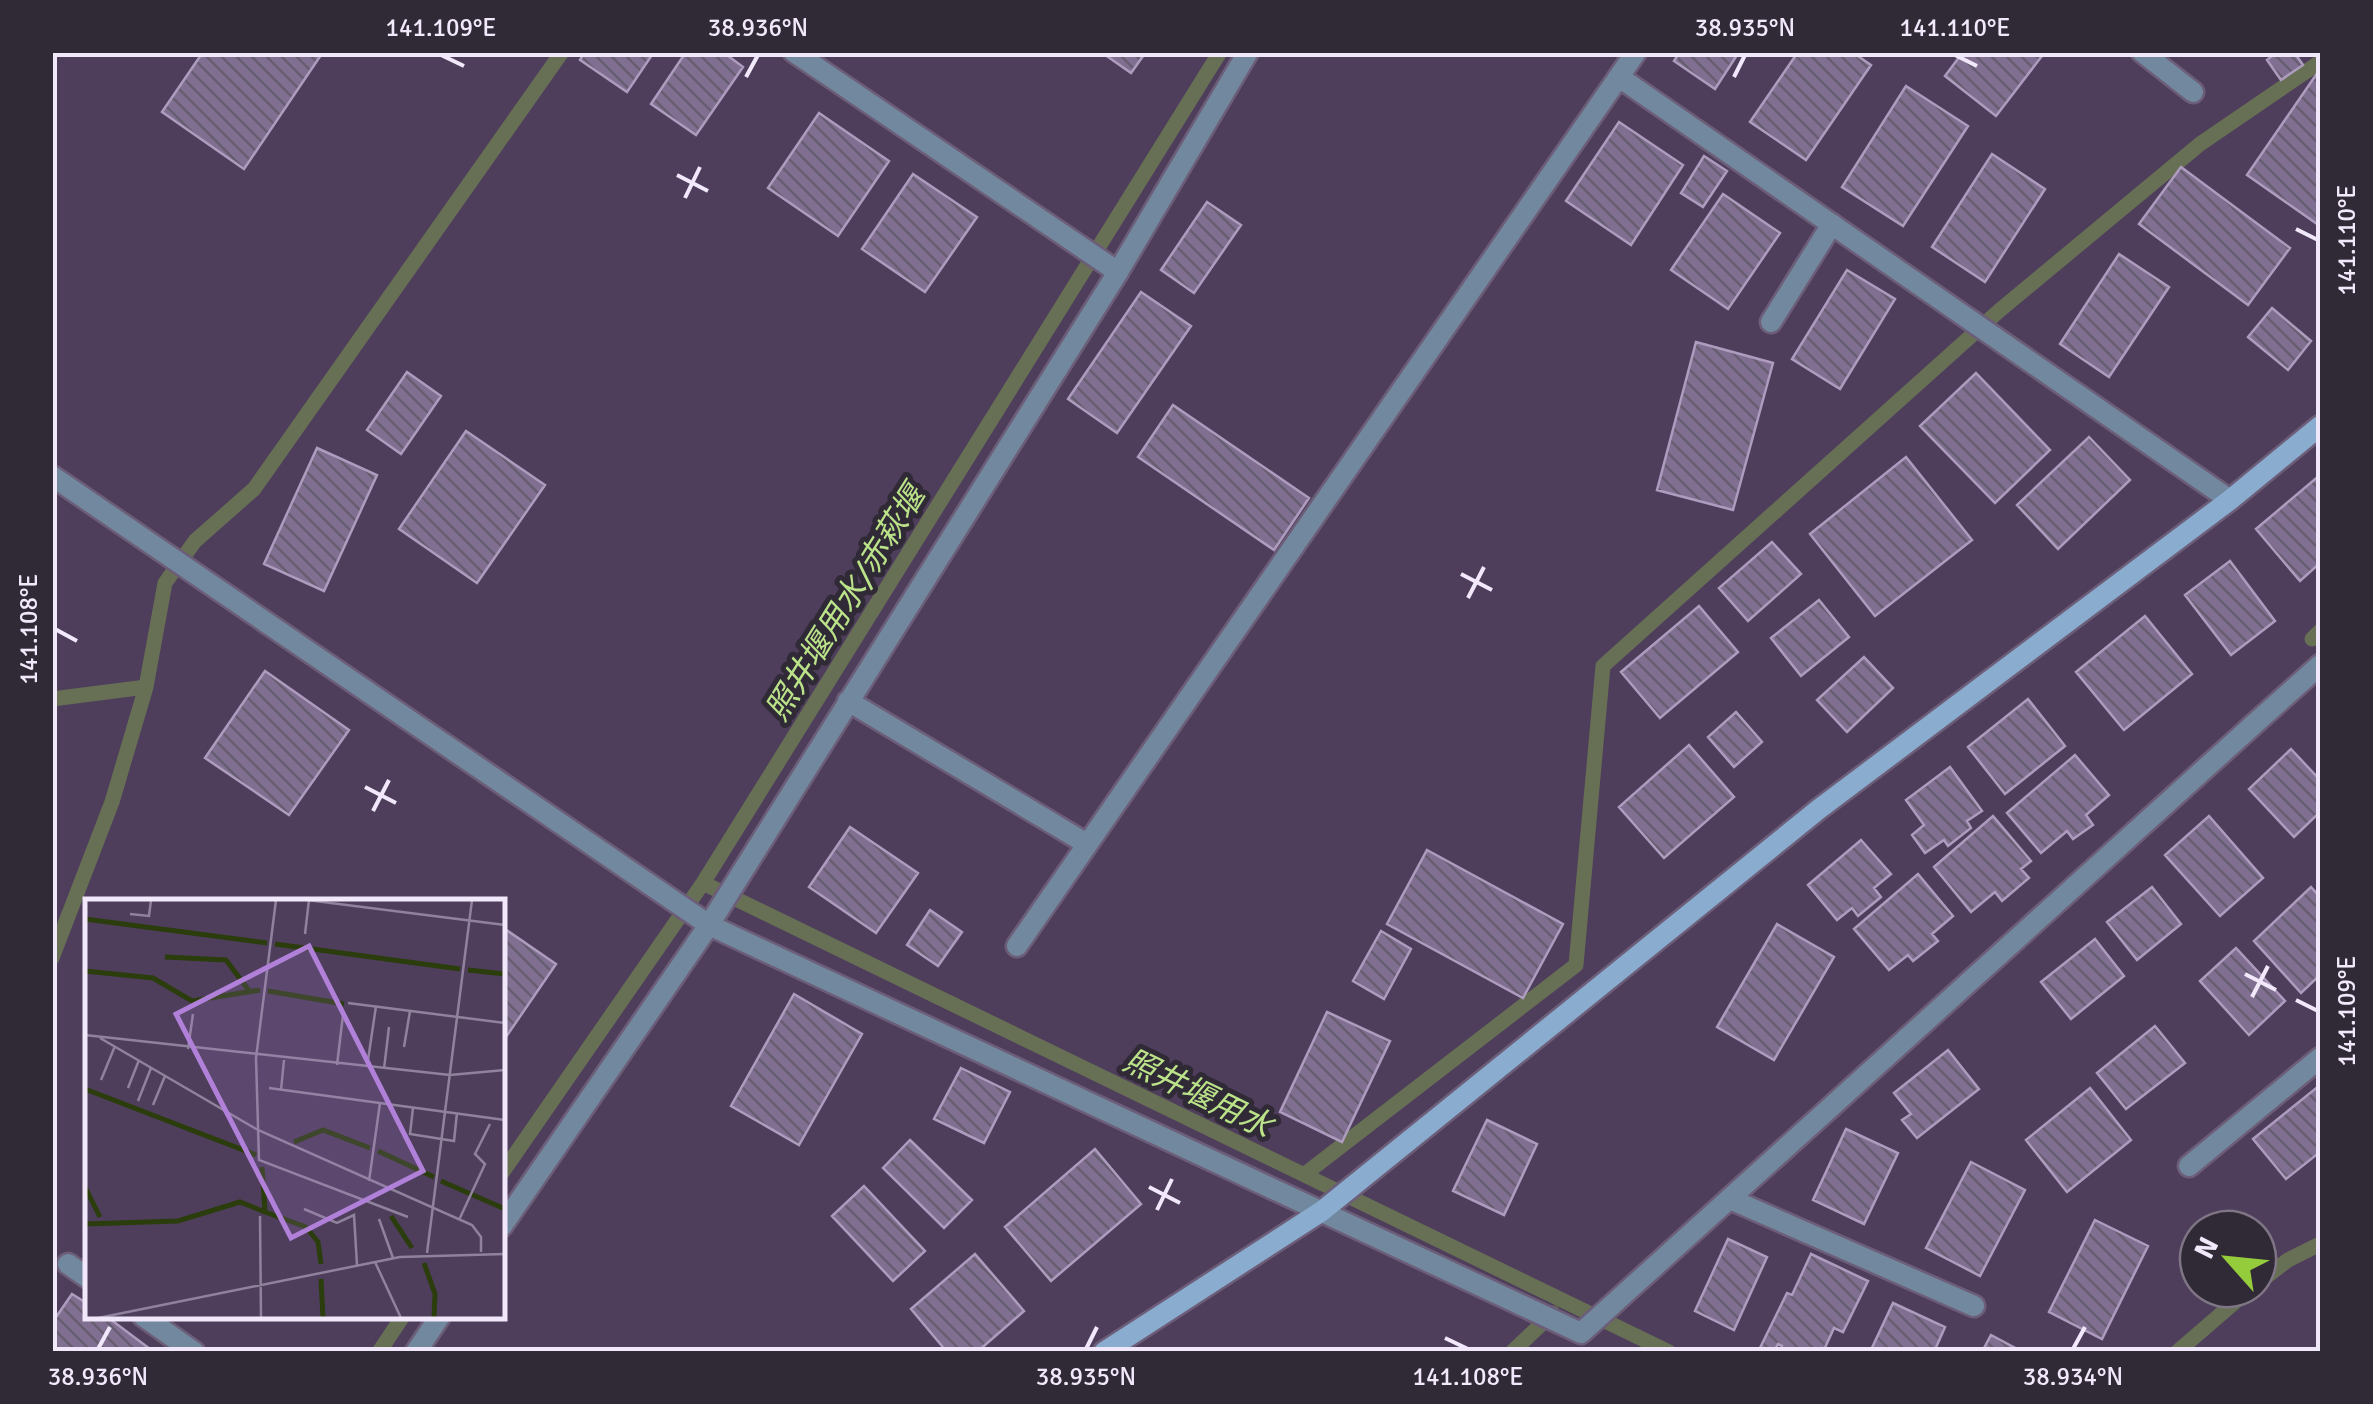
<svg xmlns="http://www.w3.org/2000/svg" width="2373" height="1404" font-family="Signika,'Noto Sans JP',sans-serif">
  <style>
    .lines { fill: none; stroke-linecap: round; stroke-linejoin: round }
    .stream { stroke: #677054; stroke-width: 15 }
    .building { fill: url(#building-back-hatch); stroke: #ae9cbf; stroke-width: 2.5 }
    .lane-casing { stroke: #6c5d79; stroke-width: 25 }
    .street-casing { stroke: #6c5d79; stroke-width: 25 }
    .secondary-casing { stroke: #6c5d79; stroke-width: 25 }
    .lane { stroke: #72889e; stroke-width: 20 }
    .street { stroke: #72889e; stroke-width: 20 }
    .secondary { stroke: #89accf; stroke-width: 20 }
    .ticks { fill: none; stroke: #f2e8fb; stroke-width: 4 }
    .labels { text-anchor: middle; stroke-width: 10; stroke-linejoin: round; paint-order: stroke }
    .water-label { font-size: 32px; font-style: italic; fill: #bbe389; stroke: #302936 }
    .inset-river { fill: none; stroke: #2b3d0d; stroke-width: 5 }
    .inset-road { fill: none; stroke: #90829c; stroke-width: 2.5 }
    .view { fill: #b181da; fill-opacity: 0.15; stroke: #b181da; stroke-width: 5 }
    .inset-edge { fill: none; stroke: #f2e8fb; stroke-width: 5 }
    .neatline { fill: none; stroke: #f2e8fb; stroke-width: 4 }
    .ticks-label { font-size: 25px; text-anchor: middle; fill: #f2e8fb }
  </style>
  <defs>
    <pattern id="building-back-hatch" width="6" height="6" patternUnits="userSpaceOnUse" patternTransform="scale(2.5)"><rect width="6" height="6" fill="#806f90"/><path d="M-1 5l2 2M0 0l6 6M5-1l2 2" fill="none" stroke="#675d71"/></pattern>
  </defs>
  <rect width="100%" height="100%" fill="#4e3e5c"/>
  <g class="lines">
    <path class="stream" d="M 2312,639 L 2320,631
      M 52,699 L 146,687
      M 703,883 L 1669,1352
      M 52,958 L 112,802 L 146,687 L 165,583 L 195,541 L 254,489 L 562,52
      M 502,1173 L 703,883 L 1220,52
      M 1305,1174 L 1576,965 L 1603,666 L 2000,310 L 2200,144 L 2320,62
      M 2258,1283 L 2288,1260 L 2320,1244
      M 379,1352 L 403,1316
      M 1512,1352 L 1553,1313
      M 2177,1352 L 2250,1289"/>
  </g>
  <path class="building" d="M 203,52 L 323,52 L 244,169 L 162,112 Z
    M 585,52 L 654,52 L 627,92 L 580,60 Z
    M 686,52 L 723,52 L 743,67 L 696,135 L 651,104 Z
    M 1101,52 L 1146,52 L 1131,73 Z
    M 1680,52 L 1739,52 L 1715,89 L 1674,61 Z
    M 1798,52 L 1852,52 L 1871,65 L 1806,160 L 1750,122 Z
    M 1963,52 L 2045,52 L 1996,116 L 1945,76 Z
    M 2277,52 L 2294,52 L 2303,65 L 2281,80 L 2267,60 Z
    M 2318,72 L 2320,74 L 2320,226 L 2247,175 Z
    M 1906,86 L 1968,126 L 1903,226 L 1842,187 Z
    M 819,113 L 889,161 L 838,236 L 768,188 Z
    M 1619,122 L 1683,165 L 1631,245 L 1566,201 Z
    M 1992,154 L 2045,189 L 1985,282 L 1932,247 Z
    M 1704,156 L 1727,171 L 1703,207 L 1681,193 Z
    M 2181,167 L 2290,248 L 2248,305 L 2139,224 Z
    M 913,174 L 977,217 L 925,292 L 862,249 Z
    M 1723,194 L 1780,233 L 1728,309 L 1671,270 Z
    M 1207,202 L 1241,225 L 1194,293 L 1161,270 Z
    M 2119,254 L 2169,287 L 2109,377 L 2060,344 Z
    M 1847,270 L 1895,299 L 1840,389 L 1792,359 Z
    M 1141,292 L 1191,326 L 1117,433 L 1068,399 Z
    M 2272,308 L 2311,341 L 2288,370 L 2248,337 Z
    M 1696,342 L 1773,363 L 1733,510 L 1657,490 Z
    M 407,372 L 441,396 L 401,454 L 367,430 Z
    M 1976,373 L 2050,450 L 1995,503 L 1920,426 Z
    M 1173,405 L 1309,498 L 1274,550 L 1138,457 Z
    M 466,431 L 545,485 L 477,583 L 399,529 Z
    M 2089,437 L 2130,480 L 2058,549 L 2017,505 Z
    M 317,448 L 377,475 L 324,591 L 264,564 Z
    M 1906,457 L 1972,540 L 1875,616 L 1810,534 Z
    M 2320,475 L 2320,563 L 2300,581 L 2256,529 Z
    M 1772,542 L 1801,574 L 1748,621 L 1719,588 Z
    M 2230,561 L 2275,621 L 2231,655 L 2185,595 Z
    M 1819,600 L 1849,637 L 1801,676 L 1771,638 Z
    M 1699,606 L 1738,652 L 1660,718 L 1621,672 Z
    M 2145,616 L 2192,674 L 2124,730 L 2076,672 Z
    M 1864,657 L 1893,688 L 1847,732 L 1817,700 Z
    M 265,671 L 349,730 L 289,815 L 205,758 Z
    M 2028,699 L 2065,746 L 2005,794 L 1968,747 Z
    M 1736,712 L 1762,742 L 1734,767 L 1708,737 Z
    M 1689,745 L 1734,797 L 1664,858 L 1619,807 Z
    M 2291,749 L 2320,780 L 2320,812 L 2294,837 L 2249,789 Z
    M 2075,755 L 2109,795 L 2086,815 L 2093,825 L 2073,839 L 2067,831 L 2041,853 L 2007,813 Z
    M 1950,767 L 1982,811 L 1967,821 L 1971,828 L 1948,846 L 1944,840 L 1925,853 L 1912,835 L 1924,825 L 1906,800 Z
    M 1993,816 L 2031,861 L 2021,869 L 2029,878 L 2002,901 L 1995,892 L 1971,912 L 1934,867 Z
    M 2209,816 L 2263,878 L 2220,916 L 2165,855 Z
    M 850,827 L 918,873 L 876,933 L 809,887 Z
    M 1861,840 L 1891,874 L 1874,888 L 1881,897 L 1858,916 L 1852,908 L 1837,920 L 1808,885 Z
    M 1427,850 L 1563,924 L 1523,998 L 1387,924 Z
    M 1918,874 L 1953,916 L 1932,934 L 1938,941 L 1913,961 L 1908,955 L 1889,970 L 1854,929 Z
    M 2152,887 L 2181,924 L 2137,960 L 2107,922 Z
    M 2311,887 L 2320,897 L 2320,975 L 2301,993 L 2254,941 Z
    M 930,910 L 962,932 L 938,966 L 907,945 Z
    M 1777,924 L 1834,957 L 1774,1060 L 1717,1027 Z
    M 502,927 L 556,964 L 506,1037 L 502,1035 Z
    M 1381,931 L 1411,949 L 1384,999 L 1353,981 Z
    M 2095,939 L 2124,976 L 2071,1019 L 2041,982 Z
    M 2236,948 L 2285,1001 L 2249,1035 L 2200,981 Z
    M 794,994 L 862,1034 L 799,1145 L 731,1106 Z
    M 1327,1012 L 1390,1041 L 1342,1142 L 1280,1112 Z
    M 2155,1026 L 2185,1063 L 2126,1109 L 2097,1073 Z
    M 1948,1050 L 1979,1089 L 1917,1138 L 1902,1120 L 1911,1114 L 1894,1093 Z
    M 961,1068 L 1010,1092 L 984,1143 L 934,1119 Z
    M 2320,1085 L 2320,1152 L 2286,1179 L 2253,1139 Z
    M 2090,1088 L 2131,1140 L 2067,1192 L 2026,1140 Z
    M 1487,1120 L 1537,1144 L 1504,1215 L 1453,1191 Z
    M 1846,1129 L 1898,1153 L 1864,1224 L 1813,1200 Z
    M 910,1140 L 972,1200 L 944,1228 L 883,1168 Z
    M 1095,1149 L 1141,1204 L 1051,1281 L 1005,1227 Z
    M 1971,1162 L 2025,1190 L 1980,1276 L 1926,1248 Z
    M 864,1186 L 925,1251 L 893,1281 L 832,1216 Z
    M 2095,1220 L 2148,1246 L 2102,1339 L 2049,1312 Z
    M 1728,1239 L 1767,1257 L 1734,1330 L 1695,1311 Z
    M 975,1254 L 1024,1311 L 977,1352 L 947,1352 L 911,1309 Z
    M 1811,1254 L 1868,1281 L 1843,1332 L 1834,1328 L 1823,1352 L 1780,1352 L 1782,1346 L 1778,1344 L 1774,1352 L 1758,1352 L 1787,1293 L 1792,1295 Z
    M 72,1294 L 88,1304 L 88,1316 L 106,1316 L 154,1352 L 52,1352 L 52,1323 Z
    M 1893,1303 L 1945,1327 L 1934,1352 L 1870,1352 Z
    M 1991,1335 L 2023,1352 L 1982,1352 Z"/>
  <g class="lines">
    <defs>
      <path id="lane" d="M 794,52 L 1118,272
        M 2142,52 L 2193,92
        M 1771,322 L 1832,224
        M 2252,726 L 2320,665
        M 2189,1166 L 2320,1058
        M 1730,1199 L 1974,1306
        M 68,1264 L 88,1278
        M 143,1316 L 194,1352"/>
      <path id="street" d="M 1619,77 L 2230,500
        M 52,476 L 709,925 L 1581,1333 L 2252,726
        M 848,701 L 1087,844
        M 1017,946 L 1636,52
        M 502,1226 L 709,925 L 1118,272 L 1248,52
        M 416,1352 L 440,1316"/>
      <path id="secondary" d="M 1104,1352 L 1322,1211 L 1819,809 L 2230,500 L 2320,426"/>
    </defs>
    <use href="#lane" class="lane-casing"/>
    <use href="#street" class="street-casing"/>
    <use href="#secondary" class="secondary-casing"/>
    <use href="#lane" class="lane"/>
    <use href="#street" class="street"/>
    <use href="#secondary" class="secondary"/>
  </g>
  <path class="ticks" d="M 441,55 L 464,66M 1955,55 L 1977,66M 746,77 L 758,55M 1734,77 L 1745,55M 677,175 L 708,191M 685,198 L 700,167M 2296,229 L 2318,240M 1461,574 L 1492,590M 1468,598 L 1484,567M 55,629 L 77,641M 365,787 L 396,803M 373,811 L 389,780M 2245,974 L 2276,990M 2252,997 L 2268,966M 2296,1000 L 2318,1011M 1149,1187 L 1180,1203M 1157,1210 L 1172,1179M 1445,1338 L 1468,1349M 98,1349 L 110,1327M 1086,1349 L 1097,1327M 2073,1349 L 2085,1327"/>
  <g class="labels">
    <g class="water-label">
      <text transform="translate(845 603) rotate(-58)" y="11">照井堰用水/赤萩堰</text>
      <text transform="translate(1198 1093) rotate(26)" y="11">照井堰用水</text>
    </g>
  </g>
  <g transform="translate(85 899)">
    <rect width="420" height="420" fill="#4e3e5c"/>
    <path class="inset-river" d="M 0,20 L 182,44M 190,45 L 375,70M 80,58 L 141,61 L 165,93M 383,71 L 420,75M 0,72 L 68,79 L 107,102 L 175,91M 183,92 L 259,105M 0,190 L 171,256M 209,243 L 238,231 L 285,249M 293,252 L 349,278M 177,268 L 180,313 L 221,328 L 233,343 L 236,365M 356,282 L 420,310M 0,288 L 15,318M 306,317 L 327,349M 0,325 L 93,322 L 155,303 L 180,313M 339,364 L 350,395 L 349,419M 236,380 L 238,419"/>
    <path class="inset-road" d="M 191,1 L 171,159 L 174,261 L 323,318M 222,1 L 420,26M 45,15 L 64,17 L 66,1M 220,35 L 224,1M 263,104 L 420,124M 0,136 L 365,176 L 420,171M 15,139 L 173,231 L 387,326 L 396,338 L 396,353M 319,148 L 325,112M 103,150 L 108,115M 252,166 L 258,116M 282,168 L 291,107M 299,170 L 304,128M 16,181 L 30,147M 43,189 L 54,161M 184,189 L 420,221M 196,191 L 199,161M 53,202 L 66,169M 68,206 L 80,177M 328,209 L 325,235 L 369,242 L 372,214M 284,282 L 295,204M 219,310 L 252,324 L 269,316 L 272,366M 175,317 L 176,419M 294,320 L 308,359M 374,321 L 400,265 L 390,255 L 405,225M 342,354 L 387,1M 290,363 L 316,419M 13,419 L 315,358 L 420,355"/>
    <path class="view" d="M 224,47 L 338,272 L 206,339 L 91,115 Z"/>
    <rect width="420" height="420" class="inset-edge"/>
  </g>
  <rect width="2373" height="1404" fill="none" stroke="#302936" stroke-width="110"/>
  <g transform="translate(2228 1259) rotate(297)"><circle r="48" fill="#302936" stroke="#7e7585" stroke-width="2.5"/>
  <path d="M0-8L18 38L0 25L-18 38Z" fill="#95cc3b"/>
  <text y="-15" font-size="28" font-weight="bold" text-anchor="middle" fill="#f2e8fb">N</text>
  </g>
  <rect x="55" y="55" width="2263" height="1294" class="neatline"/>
  <g class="ticks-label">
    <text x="441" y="36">141.109°E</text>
    <text x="758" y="36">38.936°N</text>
    <text x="1745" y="36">38.935°N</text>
    <text x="1955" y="36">141.110°E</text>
    <text transform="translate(2346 240) rotate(-90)" y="9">141.110°E</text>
    <text transform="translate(28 629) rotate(-90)" y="9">141.108°E</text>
    <text transform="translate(2346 1011) rotate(-90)" y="9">141.109°E</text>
    <text x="98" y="1385">38.936°N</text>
    <text x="1086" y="1385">38.935°N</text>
    <text x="1468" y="1385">141.108°E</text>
    <text x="2073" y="1385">38.934°N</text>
  </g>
</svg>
